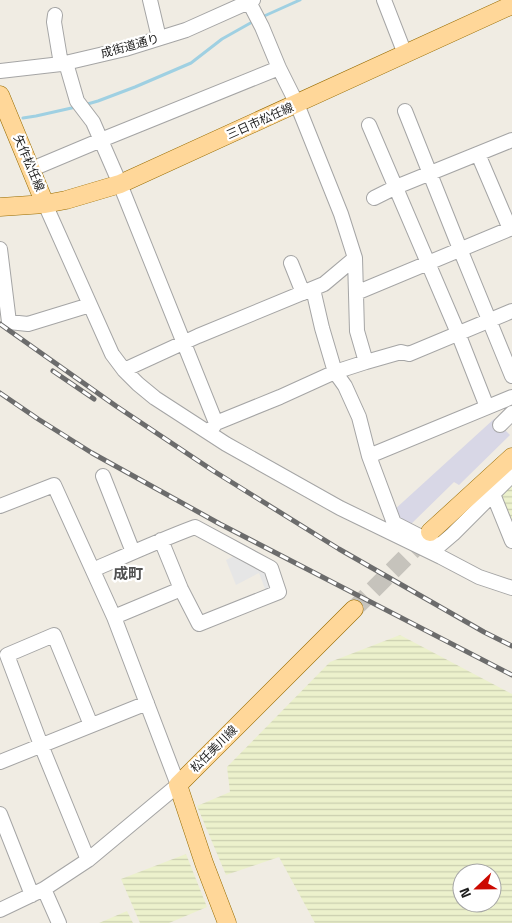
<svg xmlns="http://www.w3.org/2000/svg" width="512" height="923" font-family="'Titillium Web','Noto Sans JP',sans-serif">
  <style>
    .farmland { fill: url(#farmland-rules); fill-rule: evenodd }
    .parking { fill: #e6e6e6 }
    .plaza { fill: #d8d7e6 }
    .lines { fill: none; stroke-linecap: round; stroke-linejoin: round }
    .stream { stroke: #9fd0e2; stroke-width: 3 }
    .major-tunnel { stroke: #c6c3bc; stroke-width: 18; stroke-dasharray: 18 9; stroke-linecap: butt }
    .minor-casing { stroke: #a5a5a5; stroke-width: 16 }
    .major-casing { stroke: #986c00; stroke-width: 19 }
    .minor { stroke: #fff; stroke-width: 14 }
    .major { stroke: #ffd799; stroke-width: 18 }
    .rail-casing { stroke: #6c6c6c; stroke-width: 5 }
    .rail { stroke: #fff; stroke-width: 3; stroke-dasharray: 9; stroke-linecap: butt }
    .labels { text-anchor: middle; stroke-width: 4.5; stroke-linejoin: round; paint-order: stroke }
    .street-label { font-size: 12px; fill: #1e1e1e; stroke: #fff }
    .quarter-label { font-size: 15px; font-weight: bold; fill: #515151; stroke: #fff }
  </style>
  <defs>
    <pattern id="farmland-rules" width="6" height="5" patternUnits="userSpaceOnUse" patternTransform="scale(1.25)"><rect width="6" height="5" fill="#ecf1cc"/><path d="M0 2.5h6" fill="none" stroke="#caceaf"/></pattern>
  </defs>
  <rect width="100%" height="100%" fill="#f0ece3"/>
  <path class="farmland" d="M 512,481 L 512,526 L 499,494 Z
    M 400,635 L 512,694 L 512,923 L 315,923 L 279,857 L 226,875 L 197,806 L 230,792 L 227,767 L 330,662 ZM 462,873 L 492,873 L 492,903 L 462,903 Z
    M 186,854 L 207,907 L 169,923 L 140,923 L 121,879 Z
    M 127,911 L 133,923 L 99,923 Z"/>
  <path class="parking" d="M 234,556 L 268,573 L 273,586 L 267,594 L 259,573 L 236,585 L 226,560 Z"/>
  <path class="plaza" d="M 494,419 L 510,435 L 459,485 L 454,482 L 408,527 L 393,511 Z"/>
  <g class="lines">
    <path class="stream" d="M 262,17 L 300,0
      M 84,105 L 98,101 L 135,87 L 191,63 L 222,39 L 254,21
      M 23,118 L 36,116 L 76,107"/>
    <path class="major-tunnel" d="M 354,609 L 428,535"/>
    <defs>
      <path id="minor" d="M 150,0 L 159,38
        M 384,0 L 405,54
        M 249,2 L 262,27 L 279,68 L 297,104 L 341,214 L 355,258 L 357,331 L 366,362
        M 55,15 L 54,22 L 61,64
        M 66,63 L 77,101 L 93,122 L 120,184 L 216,423
        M 0,71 L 61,64 L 125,49 L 186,30 L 253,0
        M 405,111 L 460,249 L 512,376
        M 369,125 L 458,333 L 487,407
        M 478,154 L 510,229
        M 32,169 L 101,140 L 279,68
        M 374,198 L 396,187 L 512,140
        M 45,204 L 112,354 L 124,370 L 138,384 L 155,398 L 226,444 L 340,508 L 441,557 L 479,577 L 512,588
        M 0,249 L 9,322 L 28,324 L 90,305
        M 291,263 L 303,293
        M 313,289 L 322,328 L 335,372 L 345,386 L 359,417 L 369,456 L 394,523 L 439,546 L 453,534 L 493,494
        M 356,293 L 512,228
        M 124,370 L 198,336 L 324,284 L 355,258
        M 500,425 L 512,413
        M 211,430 L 216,423 L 280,397 L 335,372 L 366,362 L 401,352 L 409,354 L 512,311
        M 369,456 L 512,397
        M 512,475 L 493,494 L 512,541
        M 103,476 L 133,552
        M 0,506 L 54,485 L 114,617 L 178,785 L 88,860 L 44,889 L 0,910
        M 93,570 C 127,555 160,540 195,527 L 271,568 L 279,592 L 199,624 L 181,589 L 161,540
        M 114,617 L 181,589
        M 0,762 L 147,703
        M 0,814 L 32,895
        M 88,860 L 41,745 L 7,655 L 54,635 L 91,725
        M 44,889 L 59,923"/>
      <path id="major" d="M 0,95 L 45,204
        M 0,207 L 45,204 L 66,200 L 120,184 L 512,5
        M 430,532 L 512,457
        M 227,923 L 204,863 L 178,785 L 354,609"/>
    </defs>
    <use href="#minor" class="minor-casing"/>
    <use href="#major" class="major-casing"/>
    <use href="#minor" class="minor"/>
    <use href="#major" class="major"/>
    <defs>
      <path id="rail" d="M 0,324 L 116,406 L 212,470 L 339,549 L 484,632 L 512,646
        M 53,371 L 94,399
        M 0,393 L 38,419 L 92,453 L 220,524 L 512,675"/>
    </defs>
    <use href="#rail" class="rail-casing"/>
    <use href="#rail" class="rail"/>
  </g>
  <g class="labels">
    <g class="street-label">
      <text transform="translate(130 46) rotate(-15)" y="4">成街道通り</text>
      <text transform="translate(260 121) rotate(-24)" y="4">三日市松任線</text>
      <text transform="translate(29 163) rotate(67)" y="4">矢作松任線</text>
      <text transform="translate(214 749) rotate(-45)" y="4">松任美川線</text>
    </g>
    <g class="quarter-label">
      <text x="128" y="579">成町</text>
    </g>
  </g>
  <g transform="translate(477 888) rotate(248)"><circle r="24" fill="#ffffff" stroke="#a5a5a5"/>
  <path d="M0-4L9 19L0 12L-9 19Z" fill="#cc0900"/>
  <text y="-8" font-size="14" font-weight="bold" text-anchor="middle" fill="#1e1e1e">N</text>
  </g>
</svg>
